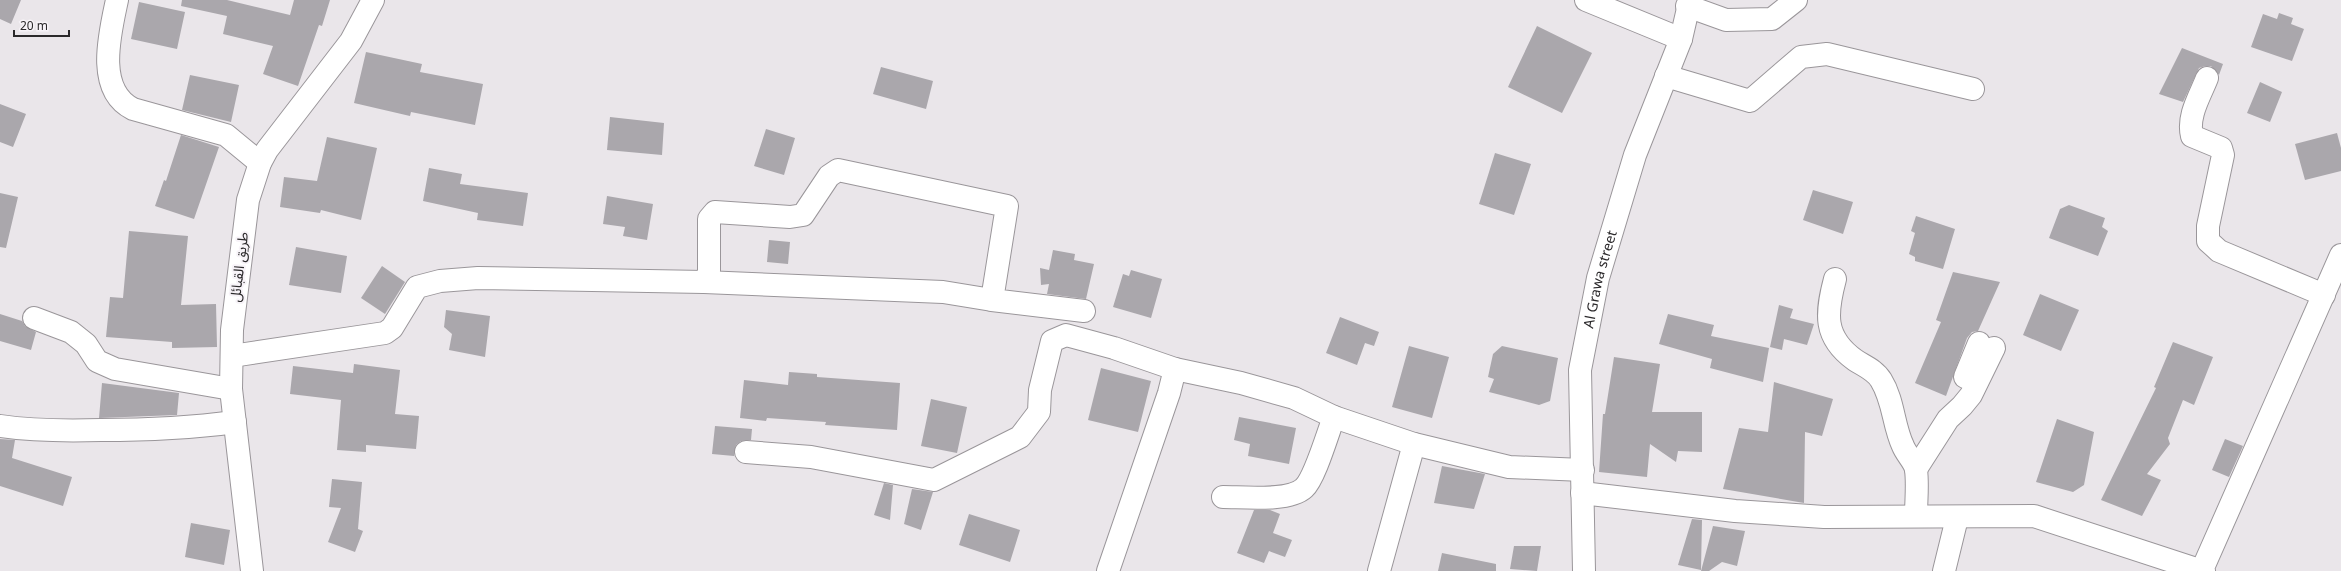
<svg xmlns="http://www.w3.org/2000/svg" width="2341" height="571" font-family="'Noto Sans','Noto Sans Arabic',sans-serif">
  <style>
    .building { fill: #aaa7ac }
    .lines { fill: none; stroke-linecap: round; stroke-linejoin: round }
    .minor-casing { stroke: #9a969a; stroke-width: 24 }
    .minor { stroke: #fff; stroke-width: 22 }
    .labels { text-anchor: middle; stroke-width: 4; stroke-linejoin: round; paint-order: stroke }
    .street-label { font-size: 14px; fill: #2b292b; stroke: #f7f3f8 }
  </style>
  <rect width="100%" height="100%" fill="#eae6ea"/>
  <path class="building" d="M 0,0 L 21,0 L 11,24 L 0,19 Z
    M 182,0 L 227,0 L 290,15 L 294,0 L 330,0 L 322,26 L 319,25 L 298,86 L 263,74 L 273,46 L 223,34 L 227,16 L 181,6 Z
    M 139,2 L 185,12 L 177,49 L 131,39 Z
    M 2279,13 L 2293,18 L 2291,24 L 2304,29 L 2292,61 L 2251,47 L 2263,14 L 2277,19 Z
    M 1537,26 L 1592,53 L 1562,113 L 1508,87 Z
    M 2182,48 L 2223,64 L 2219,75 L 2211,66 L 2205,66 L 2199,68 L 2183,102 L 2159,94 Z
    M 366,52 L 422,64 L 420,72 L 483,84 L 475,125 L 411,112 L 410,116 L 354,103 Z
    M 881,67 L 933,81 L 926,109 L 873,94 Z
    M 190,75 L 239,85 L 231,122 L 182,110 Z
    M 2260,82 L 2282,92 L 2270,122 L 2247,113 Z
    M 0,104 L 26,114 L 13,147 L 0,142 Z
    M 610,117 L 664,123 L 662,155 L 607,150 Z
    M 766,129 L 795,138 L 784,175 L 754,166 Z
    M 2337,133 L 2341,148 L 2341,171 L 2305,180 L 2295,144 Z
    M 181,135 L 219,147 L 194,219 L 155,206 L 164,180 L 166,181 Z
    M 327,137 L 377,148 L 361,220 L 321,210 L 320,213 L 280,207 L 284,177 L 317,181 Z
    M 1495,153 L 1531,164 L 1514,215 L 1479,204 Z
    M 429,168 L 462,174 L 460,184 L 528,193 L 523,226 L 477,220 L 478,213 L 423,201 Z
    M 1813,190 L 1853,202 L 1843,234 L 1803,220 Z
    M 0,193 L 18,197 L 6,248 L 0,247 Z
    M 607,196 L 653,204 L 647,240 L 623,236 L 625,227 L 603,224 Z
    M 2069,205 L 2105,218 L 2102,227 L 2108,231 L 2098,256 L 2049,238 L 2060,209 Z
    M 1916,216 L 1955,229 L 1943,269 L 1915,261 L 1915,257 L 1909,254 L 1915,233 L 1911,231 Z
    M 129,231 L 188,236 L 181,305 L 216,304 L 217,347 L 172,348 L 172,342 L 106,337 L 110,297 L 123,298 Z
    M 769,240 L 790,242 L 788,264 L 767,262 Z
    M 296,247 L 347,256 L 341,293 L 289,285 Z
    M 1053,250 L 1075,254 L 1074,260 L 1094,264 L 1086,299 L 1047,294 L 1049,284 L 1041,285 L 1040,268 L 1049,270 Z
    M 382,266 L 405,282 L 385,314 L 361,298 Z
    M 1131,270 L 1162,279 L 1151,318 L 1113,307 L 1123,274 L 1129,276 Z
    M 1953,272 L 2000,282 L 1978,331 L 1972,332 L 1967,338 L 1946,396 L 1915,383 L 1941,322 L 1936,320 Z
    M 2040,294 L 2079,310 L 2061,351 L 2023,335 Z
    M 1779,305 L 1793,309 L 1790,318 L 1814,324 L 1807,345 L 1784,339 L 1782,350 L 1770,347 Z
    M 446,310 L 490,316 L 485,357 L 449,350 L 452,334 L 444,327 Z
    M 0,314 L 22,321 L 25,326 L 36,332 L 31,350 L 0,341 Z
    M 1668,314 L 1714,325 L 1711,336 L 1769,348 L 1763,382 L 1710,368 L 1712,359 L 1659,344 Z
    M 1340,317 L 1379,332 L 1374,346 L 1365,343 L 1357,365 L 1326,353 Z
    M 2173,342 L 2213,357 L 2194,405 L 2183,400 L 2168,438 L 2170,444 L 2147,474 L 2161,480 L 2142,516 L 2101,500 L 2156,388 L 2154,387 Z
    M 1409,346 L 1449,357 L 1432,418 L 1392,407 Z
    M 1502,346 L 1558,358 L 1550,401 L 1539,405 L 1489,392 L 1494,379 L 1488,377 L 1493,354 Z
    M 1614,357 L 1660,364 L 1652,412 L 1702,412 L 1702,452 L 1678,451 L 1676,462 L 1650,444 L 1647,477 L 1599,472 L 1603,414 L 1605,414 Z
    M 354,364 L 400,370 L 395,414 L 419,416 L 416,449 L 366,445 L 366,452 L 337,450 L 341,400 L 290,394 L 293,366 L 353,373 Z
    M 1101,368 L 1151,381 L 1138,432 L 1088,420 Z
    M 789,372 L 817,374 L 817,377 L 900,383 L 897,430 L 825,425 L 826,422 L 767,418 L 766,421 L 740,418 L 744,380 L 788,385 Z
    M 1774,382 L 1833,399 L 1822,436 L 1805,432 L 1804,503 L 1723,489 L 1739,428 L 1768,432 Z
    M 102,383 L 179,393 L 177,415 L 99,418 Z
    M 931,399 L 967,407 L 957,453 L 921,446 Z
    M 1239,417 L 1296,428 L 1289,464 L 1248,456 L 1250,444 L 1234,440 Z
    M 2057,419 L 2094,432 L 2084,485 L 2073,492 L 2036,482 Z
    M 715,426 L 752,429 L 751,440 L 741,441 L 736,445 L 734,456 L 712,454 Z
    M 0,439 L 15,440 L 12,458 L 72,477 L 63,506 L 0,486 Z
    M 2225,439 L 2243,446 L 2229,477 L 2212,470 Z
    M 1442,466 L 1485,474 L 1474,509 L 1434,503 Z
    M 332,479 L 362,482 L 358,529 L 363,531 L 355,552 L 328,542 L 341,508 L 329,507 Z
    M 884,483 L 893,485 L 890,520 L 874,515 Z
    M 912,489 L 933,492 L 921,530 L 904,524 Z
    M 1254,510 L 1270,510 L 1280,514 L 1273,533 L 1292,540 L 1285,557 L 1269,551 L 1264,563 L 1237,553 Z
    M 969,514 L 1020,530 L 1010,562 L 959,545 Z
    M 1692,519 L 1702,520 L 1701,570 L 1678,565 Z
    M 191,523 L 230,530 L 224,565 L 185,557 Z
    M 1713,526 L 1745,531 L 1737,566 L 1722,562 L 1709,571 L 1701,571 Z
    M 1514,546 L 1541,546 L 1537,571 L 1510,569 Z
    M 1442,553 L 1496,564 L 1496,571 L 1438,571 Z"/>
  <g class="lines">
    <defs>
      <g id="minor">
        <path d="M 117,0 C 110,33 95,90 133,109 L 226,135 L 260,163"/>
        <path d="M 1586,0 L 1681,39"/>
        <path d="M 1687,6 L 1726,20 L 1772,19 L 1796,0"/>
        <path d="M 1666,76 L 1750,101 L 1801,57 L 1827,54 L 1973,89"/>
        <path d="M 2207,78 C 2200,96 2187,116 2192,136 L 2221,148 L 2223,155 L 2208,226 L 2208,241 L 2219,251 L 2324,295"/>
        <path d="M 1835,279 C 1826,313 1823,337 1855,360 C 1864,366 1875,370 1881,380 C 1894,401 1893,425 1903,446 C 1906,454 1915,462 1916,470 C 1918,484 1916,501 1916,516"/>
        <path d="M 704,282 L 943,292 L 992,300"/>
        <path d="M 34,318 L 71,332 L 86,344 L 97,361 L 115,369 L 231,389"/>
        <path d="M 232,356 L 385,333 L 392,328 L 417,287 L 440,281 L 478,278 L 704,282 L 707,279 L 709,271 L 709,219 L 715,212 L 790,217 L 803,215 L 829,176 L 838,170 L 1007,206 L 992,300 L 1084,311"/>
        <path d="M 1965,377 L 1979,343"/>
        <path d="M 0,426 C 34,431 67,431 101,430 C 146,430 190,428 235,422"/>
        <path d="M 746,452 L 811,457 L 934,480 L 1020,437 L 1039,412 L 1040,390 L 1052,341 L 1066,335 L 1114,348 L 1175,369 L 1241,383 L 1294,398 L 1334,417 L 1414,444 L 1509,467 L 1583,470"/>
        <path d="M 1916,469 L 1948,419 L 1962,406 L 1971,395 L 1994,348"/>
        <path d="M 1582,493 L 1735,511 L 1824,517 L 2034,516 L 2202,571"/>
        <path d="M 1223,497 C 1243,497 1289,502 1304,488 C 1315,478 1328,432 1334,417"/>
        <path d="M 252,571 L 231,389 L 232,330 L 248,200 L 260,163 L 267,150 L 351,41 L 373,0"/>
        <path d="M 1108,571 L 1169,393 L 1175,369"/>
        <path d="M 1379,571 L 1414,444"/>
        <path id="s1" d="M 1584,571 L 1580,370 L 1598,278 L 1635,155 L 1681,39 L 1690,0"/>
        <path d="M 1944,571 L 1957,518"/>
        <path d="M 2204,571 L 2202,570 L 2341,255"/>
      </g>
    </defs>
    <use href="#minor" class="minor-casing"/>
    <use href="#minor" class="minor"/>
  </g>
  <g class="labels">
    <g class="street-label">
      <text transform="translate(239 267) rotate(-83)" y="5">طريق القبائل</text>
      <text dy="5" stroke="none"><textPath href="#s1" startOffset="294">Al Grawa street</textPath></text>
    </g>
  </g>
  <path d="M14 30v6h55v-6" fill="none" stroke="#2b292b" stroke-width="2"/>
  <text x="20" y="30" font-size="12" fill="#2b292b" stroke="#f7f3f8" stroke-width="3" paint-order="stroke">20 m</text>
</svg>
